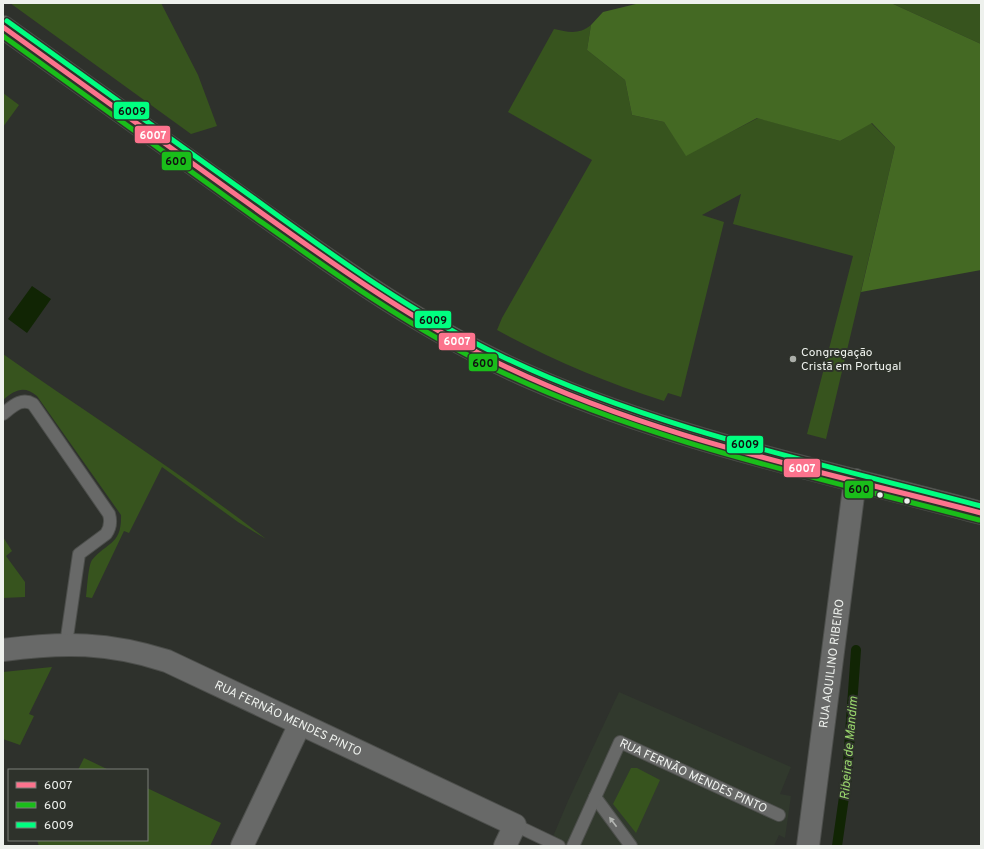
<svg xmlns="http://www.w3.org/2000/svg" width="984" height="849" font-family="Overpass,sans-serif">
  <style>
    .built { fill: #31392d }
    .green { fill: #37541e }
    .forest { fill: #446923 }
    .water { fill: #112504 }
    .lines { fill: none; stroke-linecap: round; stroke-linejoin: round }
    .stream { stroke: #112504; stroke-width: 10 }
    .service-casing { stroke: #4d4f4c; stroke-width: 14 }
    .minor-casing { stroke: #4d4f4c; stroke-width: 24 }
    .secondary-casing { stroke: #4d4f4c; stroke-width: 24 }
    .service { stroke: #686968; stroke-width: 12 }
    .minor { stroke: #686968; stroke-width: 22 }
    .secondary { stroke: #6a6c68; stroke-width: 22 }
    .bus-1-casing { stroke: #2e322b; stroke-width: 8 }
    .bus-2-casing { stroke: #2e322b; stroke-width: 8 }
    .bus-3-casing { stroke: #2e322b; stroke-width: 8 }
    .bus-1 { stroke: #fc738d; stroke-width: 5 }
    .bus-2 { stroke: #1abd1a; stroke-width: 5 }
    .bus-3 { stroke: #00ff80; stroke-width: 5 }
    .oneway { fill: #b2b4b1 }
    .poi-dot { fill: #abaea9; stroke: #2e322b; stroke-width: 1.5 }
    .bus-dot { fill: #eef1ed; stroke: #2e322b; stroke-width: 1.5 }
    .labels { text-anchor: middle; stroke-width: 4; stroke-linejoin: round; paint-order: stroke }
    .poi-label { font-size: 12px; fill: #eef1ed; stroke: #2e322b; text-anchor: start }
    .street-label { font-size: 12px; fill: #eef1ed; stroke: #2e322b }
    .water-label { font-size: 13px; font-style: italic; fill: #98d46c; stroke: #2e322b }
    .line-badge { stroke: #2e322b; stroke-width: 1.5 }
    .badge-label { font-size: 11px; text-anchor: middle; font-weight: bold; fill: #fff }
    .pale-badge-label { font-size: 11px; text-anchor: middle; font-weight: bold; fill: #111 }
  </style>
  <rect width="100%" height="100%" fill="#2e312c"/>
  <path class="built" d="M 619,692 L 791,767 L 780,794 L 791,796 L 785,838 L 779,835 L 774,846 L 549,846 L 568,801 Z"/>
  <path class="green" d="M 10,3 L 161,3 L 198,75 L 217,126 L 191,134 Z
    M 891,3 L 981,3 L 981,44 Z
    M 591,25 L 587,50 L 625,80 L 632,115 L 664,122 L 686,155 L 758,118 L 840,141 L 871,123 L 895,147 L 826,439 L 807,434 L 853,256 L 733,224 L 741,194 L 702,215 L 724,222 L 681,397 L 668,393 L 664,401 C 605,382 552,360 497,330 L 502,318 L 592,160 L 508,112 L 554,29 C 568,32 579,35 591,25 Z
    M 3,93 L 19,105 L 3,127 Z
    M 3,354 C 90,415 181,473 266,539 L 238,522 L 162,467 L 129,533 L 124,531 L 92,598 L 86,597 C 87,590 88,566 92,560 C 107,542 122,545 121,515 L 37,396 C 24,385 15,390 3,400 Z
    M 3,537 L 12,551 L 6,556 L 25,582 L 25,597 L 3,598 Z
    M 52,667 L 29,714 L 34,716 L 20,745 L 3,739 L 3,672 Z
    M 84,758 L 109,770 L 78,770 Z
    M 631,768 L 637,768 L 660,780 L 636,833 L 613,804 Z
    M 147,788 L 221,823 L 210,846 L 39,846 L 37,840 L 147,840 Z"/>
  <path class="forest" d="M 640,3 L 891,3 L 981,44 L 981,270 L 861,292 L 895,147 L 872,123 L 840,141 L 757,118 L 686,156 L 664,122 L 632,115 L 625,80 L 587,50 L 591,25 L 603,12 Z"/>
  <path class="water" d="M 32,286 L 51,299 L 27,333 L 8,319 Z"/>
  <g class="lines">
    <path class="stream" d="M 837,846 L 847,776 L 856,650"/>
    <defs>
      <g id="service">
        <path d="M 3,414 C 12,407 21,397 33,404 L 109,514 C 111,521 111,527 106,534 L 79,554 L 66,644"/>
        <path d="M 595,797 L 631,846"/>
        <path d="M 515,825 L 559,846"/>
        <path id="s1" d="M 573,846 L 620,742 L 779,815"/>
      </g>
      <g id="minor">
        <path id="s2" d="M 3,650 C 64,642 108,642 167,661 L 515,825 L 505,846"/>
        <path d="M 242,846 L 300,724"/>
        <path id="s3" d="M 808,846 L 855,480"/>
      </g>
      <path id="secondary" d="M 3,27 C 84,85 165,144 246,202 C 338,268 430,334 534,379 C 676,441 832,473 981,513"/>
    </defs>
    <use href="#service" class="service-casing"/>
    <use href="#minor" class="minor-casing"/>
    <use href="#secondary" class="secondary-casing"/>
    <use href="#service" class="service"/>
    <use href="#minor" class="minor"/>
    <use href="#secondary" class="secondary"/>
    <defs>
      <path id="bus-1" d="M 3,27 C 83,84 162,142 242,199 C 323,257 405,316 494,361 C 646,437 817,470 981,513"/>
      <path id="bus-2" d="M 3,36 C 86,95 168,155 250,214 C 328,269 407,326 493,368 C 646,442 816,477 979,520"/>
      <path id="bus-3" d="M 7,21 C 91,82 175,142 259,202 C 336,258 415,315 501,356 C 653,429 819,463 981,506"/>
    </defs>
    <use href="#bus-1" class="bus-1-casing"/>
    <use href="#bus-2" class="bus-2-casing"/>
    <use href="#bus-3" class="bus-3-casing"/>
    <use href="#bus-1" class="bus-1"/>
    <use href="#bus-2" class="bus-2"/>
    <use href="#bus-3" class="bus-3"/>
  </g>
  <defs><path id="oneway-solid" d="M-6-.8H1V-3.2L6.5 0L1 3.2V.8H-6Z"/></defs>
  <use class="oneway" href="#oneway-solid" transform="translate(613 822) rotate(-127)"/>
  <circle class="poi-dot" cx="793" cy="359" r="4"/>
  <g class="bus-dot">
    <circle cx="880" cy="495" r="3.5"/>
    <circle cx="907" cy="501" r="3.5"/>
  </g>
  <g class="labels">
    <g class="poi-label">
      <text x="801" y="356">Congregação<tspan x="801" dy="14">Cristã em Portugal</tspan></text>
    </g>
    <g class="street-label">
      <text dy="4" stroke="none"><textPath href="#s3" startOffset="184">RUA AQUILINO RIBEIRO</textPath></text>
      <text dy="4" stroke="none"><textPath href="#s2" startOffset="300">RUA FERNÃO MENDES PINTO</textPath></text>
      <text dy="4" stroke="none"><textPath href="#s1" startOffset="195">RUA FERNÃO MENDES PINTO</textPath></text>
    </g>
    <g class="water-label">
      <text transform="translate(848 748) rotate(-85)" y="5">Ribeira de Mandim</text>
    </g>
  </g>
  <g class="line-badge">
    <rect x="113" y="101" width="37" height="19" rx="4" fill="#00ff80"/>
    <rect x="134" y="125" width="37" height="19" rx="4" fill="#fc738d"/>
    <rect x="161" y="151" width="31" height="20" rx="4" fill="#1abd1a"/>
    <rect x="414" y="310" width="38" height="19" rx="4" fill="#00ff80"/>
    <rect x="438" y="332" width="38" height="19" rx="4" fill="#fc738d"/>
    <rect x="468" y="353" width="30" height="19" rx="4" fill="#1abd1a"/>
    <rect x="726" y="435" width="38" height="19" rx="4" fill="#00ff80"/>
    <rect x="783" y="458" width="38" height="20" rx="4" fill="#fc738d"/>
    <rect x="844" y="480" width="30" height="19" rx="4" fill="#1abd1a"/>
  </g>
  <g class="badge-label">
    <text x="153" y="139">6007</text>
    <text x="457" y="345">6007</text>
    <text x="802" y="472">6007</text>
  </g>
  <g class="pale-badge-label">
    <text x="132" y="115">6009</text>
    <text x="176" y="165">600</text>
    <text x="433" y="324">6009</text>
    <text x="483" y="367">600</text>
    <text x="745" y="448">6009</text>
    <text x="859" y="493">600</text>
  </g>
  <rect width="984" height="849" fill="none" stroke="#eef1ed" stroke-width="8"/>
  <rect x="8" y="769" width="140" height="72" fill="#2e322b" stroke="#7b7e79"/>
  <rect x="16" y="782" width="20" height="6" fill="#fc738d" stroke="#7b7e79"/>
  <text x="44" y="789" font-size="12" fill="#eef1ed">6007</text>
  <rect x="16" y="802" width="20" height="6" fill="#1abd1a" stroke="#7b7e79"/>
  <text x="44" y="809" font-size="12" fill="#eef1ed">600</text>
  <rect x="16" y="822" width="20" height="6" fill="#00ff80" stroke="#7b7e79"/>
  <text x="44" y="829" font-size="12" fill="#eef1ed">6009</text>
</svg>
